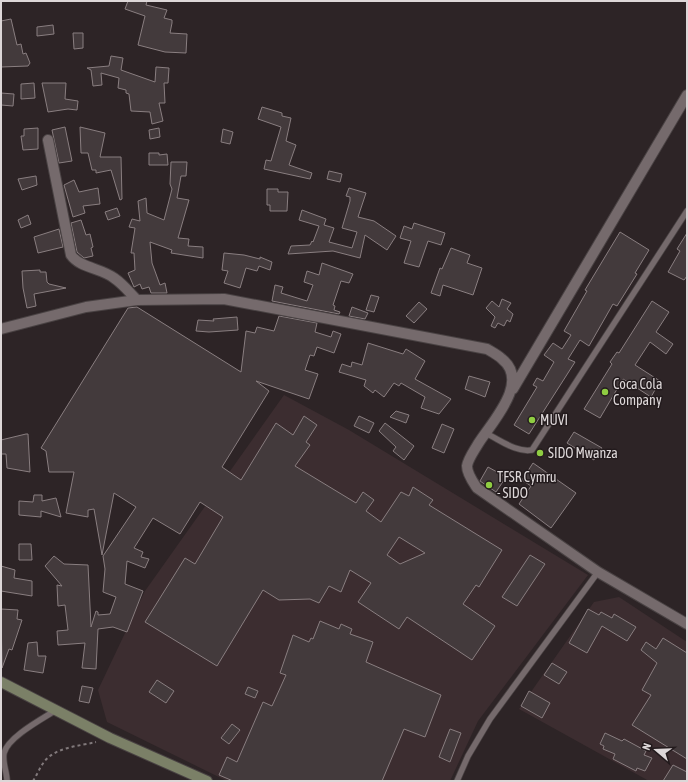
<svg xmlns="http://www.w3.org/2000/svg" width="688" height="782" font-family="'Asap Condensed',sans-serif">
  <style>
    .built { fill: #3c2d30 }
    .building { fill: #433a3c; stroke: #897e80; fill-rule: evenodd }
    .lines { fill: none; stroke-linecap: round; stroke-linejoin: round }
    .service-casing { stroke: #494243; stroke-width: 7 }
    .minor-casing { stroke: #494243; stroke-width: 12 }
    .secondary-casing { stroke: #494243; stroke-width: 12 }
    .path { stroke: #81797b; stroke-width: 2; stroke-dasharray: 3 3; stroke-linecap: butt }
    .service { stroke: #756a6c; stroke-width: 5.5 }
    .minor { stroke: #756a6c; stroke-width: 10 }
    .secondary { stroke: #7b8067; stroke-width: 10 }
    .poi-dot { fill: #8fcd42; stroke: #231b1d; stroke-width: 1.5 }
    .labels { text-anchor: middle; stroke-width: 3; stroke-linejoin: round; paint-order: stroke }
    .poi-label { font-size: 14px; fill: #ddd7d8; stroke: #231b1d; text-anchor: start }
  </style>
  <rect width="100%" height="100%" fill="#2d2426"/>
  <path class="built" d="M 284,395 L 349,430 L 588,575 L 478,721 L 450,781 L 227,781 L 107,722 L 98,690 L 145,591 Z
    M 619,597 L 687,642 L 687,781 L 649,781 L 519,709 L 594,602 Z"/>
  <path class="building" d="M 128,1 L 147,1 L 146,5 L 167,10 L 164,18 L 172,20 L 172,23 L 170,33 L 187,34 L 186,53 L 165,52 L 138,45 L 145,16 L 125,9 Z
    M 11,19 L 17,45 L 21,44 L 23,54 L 26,53 L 30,63 L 28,66 L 1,67 L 1,21 Z
    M 53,25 L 54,34 L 37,36 L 37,27 Z
    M 73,33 L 83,33 L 83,48 L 74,49 Z
    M 111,56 L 123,58 L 121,70 L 155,82 L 156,67 L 169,68 L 168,83 L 164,83 L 165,103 L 159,103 L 163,121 L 152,124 L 150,112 L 131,111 L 129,94 L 126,93 L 126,90 L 118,88 L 119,78 L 101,73 L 102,85 L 93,86 L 91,70 L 87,68 L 109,66 Z
    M 34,83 L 35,98 L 21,99 L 21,84 Z
    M 42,83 L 66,83 L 65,99 L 78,101 L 77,110 L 68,109 L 48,112 Z
    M 1,93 L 14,94 L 13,106 L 1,105 Z
    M 262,107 L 282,113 L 282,116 L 291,118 L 286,141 L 296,145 L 289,165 L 312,173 L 310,179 L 264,169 L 266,160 L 271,161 L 281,127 L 258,119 Z
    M 65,127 L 72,161 L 59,163 L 52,130 Z
    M 80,127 L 105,133 L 100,157 L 121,157 L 122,199 L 120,200 L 111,170 L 96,173 L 96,170 L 92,170 L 88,153 L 81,153 Z
    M 38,128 L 38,149 L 23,150 L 21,136 L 24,136 L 24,129 Z
    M 159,128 L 160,137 L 150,139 L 149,130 Z
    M 223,129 L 233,132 L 230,144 L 221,142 Z
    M 149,153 L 159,153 L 159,155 L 167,154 L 168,165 L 149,165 Z
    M 171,162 L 187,162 L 186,176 L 181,176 L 177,198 L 189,200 L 178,238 L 189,239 L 188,246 L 203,247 L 203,258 L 171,253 L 172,250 L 150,242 L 152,263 L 160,285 L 165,283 L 167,293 L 151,293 L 149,287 L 142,289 L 140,284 L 134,287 L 128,273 L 135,270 L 134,253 L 131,253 L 135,228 L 129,227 L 132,219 L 140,221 L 138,201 L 146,198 L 147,213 L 164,220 L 172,189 L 170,184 Z
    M 329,171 L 342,174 L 340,182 L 327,179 Z
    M 36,176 L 37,185 L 22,190 L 18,179 Z
    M 74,180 L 79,192 L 98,188 L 100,204 L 83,206 L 85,213 L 73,217 L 64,185 Z
    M 349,188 L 366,193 L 358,217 L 374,221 L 396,236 L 387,250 L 365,235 L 360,258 L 333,251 L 288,254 L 291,246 L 310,245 L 312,241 L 313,242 L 319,226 L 299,220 L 302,210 L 326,219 L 324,225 L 334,228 L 329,242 L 352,248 L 357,232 L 342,228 L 350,201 L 350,197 L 346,196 Z
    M 267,189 L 278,189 L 278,192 L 288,192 L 287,211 L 270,211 L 270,205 L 267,205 Z
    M 117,208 L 120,216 L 108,220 L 105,212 Z
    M 28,215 L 31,224 L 21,228 L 18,220 Z
    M 81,220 L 86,235 L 90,234 L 93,247 L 91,248 L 93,256 L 84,258 L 77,252 L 71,223 Z
    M 414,223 L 445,233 L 441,245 L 428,241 L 419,267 L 404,263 L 411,241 L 400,238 L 404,226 L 412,229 Z
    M 59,229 L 63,247 L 38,253 L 34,237 Z
    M 620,232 L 649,250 L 635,273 L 637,274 L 617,306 L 613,304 L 589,346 L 580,340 L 568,359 L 575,362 L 529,434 L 514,425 L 537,387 L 533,385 L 537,378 L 543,381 L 554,362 L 544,355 L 553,343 L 562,349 L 571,335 L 564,331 L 587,291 L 585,290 Z
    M 687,233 L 687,276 L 684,280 L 668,272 L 680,251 L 677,249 Z
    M 451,248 L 470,255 L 467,263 L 482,268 L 473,295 L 443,285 L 440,296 L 431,293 L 440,268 L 442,269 Z
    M 224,253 L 244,255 L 260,259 L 260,257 L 272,262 L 270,270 L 259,266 L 257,271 L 246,268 L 240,288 L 224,283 L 228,271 L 222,270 Z
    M 322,263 L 353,274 L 349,283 L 341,281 L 333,305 L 335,306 L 334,310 L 340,312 L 339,314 L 272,301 L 275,285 L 283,287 L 281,293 L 307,301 L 313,285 L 304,282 L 307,271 L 319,275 Z
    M 40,270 L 40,272 L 46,272 L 47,282 L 49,284 L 66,288 L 34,294 L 36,306 L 27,308 L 23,288 L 22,271 Z
    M 371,295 L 379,297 L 374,312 L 366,310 Z
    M 502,299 L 511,303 L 507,309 L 513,314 L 510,322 L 507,320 L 504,326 L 498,323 L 495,328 L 491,326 L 495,317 L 486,308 L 492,301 L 499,307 Z
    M 652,301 L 669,312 L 656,332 L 673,344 L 666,354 L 650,342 L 635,365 L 660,381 L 651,397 L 623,379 L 600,418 L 584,409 L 612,364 L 610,362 L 617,352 L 619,353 Z
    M 419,302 L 427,309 L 414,323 L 406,316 Z
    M 137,307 L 241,372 L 246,331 L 255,333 L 257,327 L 274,331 L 279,316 L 317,323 L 315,332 L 331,337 L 333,331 L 341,334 L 334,353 L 317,347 L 314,356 L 310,355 L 305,370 L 318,374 L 309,399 L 256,381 L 269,391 L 222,467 L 241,480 L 276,423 L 293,435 L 304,416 L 317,425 L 306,442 L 310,445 L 295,466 L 356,503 L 363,492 L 374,500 L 366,511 L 381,522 L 401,492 L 409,496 L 413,487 L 433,500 L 429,505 L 502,550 L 479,587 L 476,585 L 463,604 L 495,626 L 472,660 L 407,617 L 399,629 L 358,602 L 371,583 L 350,570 L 341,592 L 329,586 L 319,603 L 310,599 L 279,600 L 263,590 L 217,666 L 145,622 L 185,558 L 195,564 L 223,517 L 200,502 L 180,534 L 153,518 L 134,548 L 143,552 L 141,557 L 149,559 L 145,568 L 127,561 L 125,584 L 143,591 L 127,632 L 113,627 L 98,629 L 96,669 L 82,668 L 85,643 L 58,645 L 57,631 L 68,630 L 65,605 L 58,606 L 57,585 L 62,586 L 45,566 L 54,556 L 64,564 L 88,565 L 91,627 L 96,611 L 98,612 L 98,615 L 110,614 L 116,597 L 103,592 L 105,569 L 103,556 L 136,507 L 114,493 L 102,555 L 94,509 L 88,510 L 88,517 L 66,513 L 74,472 L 49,472 L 46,451 L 41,448 L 128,308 ZM 399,537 L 425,553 L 400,564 L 387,555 Z
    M 352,307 L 368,313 L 365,319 L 349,316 Z
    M 237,317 L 238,330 L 209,332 L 196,331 L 198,320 L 214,321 L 213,319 Z
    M 368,343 L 403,354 L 406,349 L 425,361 L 415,379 L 451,399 L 439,414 L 421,408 L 425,397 L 401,383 L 399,386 L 394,383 L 384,397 L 375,390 L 373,393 L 364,386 L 366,380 L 339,372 L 342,364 L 351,367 L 352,362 L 362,365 Z
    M 469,376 L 490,382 L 485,397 L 465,389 Z
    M 396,411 L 409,415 L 406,423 L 390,417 Z
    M 359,416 L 374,423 L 369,433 L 354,426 Z
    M 385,423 L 414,446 L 404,460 L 393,451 L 396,447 L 379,431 Z
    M 442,424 L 454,429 L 444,453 L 432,448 Z
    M 574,432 L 602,448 L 594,460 L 567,443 Z
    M 26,434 L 28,434 L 30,472 L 7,468 L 6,454 L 1,454 L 1,440 Z
    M 533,463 L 576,493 L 551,528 L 519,504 L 531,486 L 522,480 Z
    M 488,467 L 506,477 L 496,492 L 480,481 Z
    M 34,495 L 42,495 L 42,501 L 56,498 L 61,517 L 41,511 L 41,517 L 19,515 L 19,501 L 33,502 Z
    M 19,544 L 31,544 L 32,560 L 19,560 Z
    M 530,555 L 545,564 L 517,606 L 502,597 Z
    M 1,566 L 15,570 L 14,578 L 32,581 L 32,596 L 1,591 Z
    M 1,609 L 18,610 L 17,619 L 22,620 L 12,650 L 9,649 L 2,668 Z
    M 588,609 L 599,615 L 601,612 L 612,618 L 614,614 L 636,627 L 627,641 L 602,626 L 587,653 L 569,643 Z
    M 320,621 L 339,629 L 341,624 L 352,629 L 350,634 L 373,642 L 366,662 L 441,695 L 425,737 L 404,729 L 382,781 L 233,781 L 219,775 L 227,757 L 237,762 L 263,702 L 272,706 L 286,675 L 280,673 L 293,635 L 309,642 L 311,638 L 313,639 Z
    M 663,638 L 687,653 L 687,759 L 632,725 L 651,695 L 642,690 L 657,663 L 641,650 L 646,642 L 656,649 Z
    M 37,642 L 38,656 L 46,656 L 43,673 L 24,670 L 28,643 Z
    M 552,663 L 567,672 L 559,684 L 544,675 Z
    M 157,680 L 174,691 L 166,703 L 149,692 Z
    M 82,686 L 93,688 L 89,703 L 79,701 Z
    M 248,687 L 258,691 L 255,698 L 245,694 Z
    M 529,691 L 550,703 L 542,718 L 521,706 Z
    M 232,724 L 240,730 L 229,744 L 221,738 Z
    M 450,729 L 461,733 L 450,762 L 439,757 Z
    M 605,733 L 622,741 L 624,739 L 646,751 L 644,755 L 652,758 L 645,771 L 637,768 L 636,771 L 613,759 L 615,754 L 603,749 L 604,746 L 600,744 Z
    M 673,765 L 687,772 L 687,781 L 663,781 Z"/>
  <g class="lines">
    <defs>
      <path id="service" d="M 485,433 C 499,439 516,453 532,450 L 687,211
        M 7,781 C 7,772 2,762 4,753 C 8,737 42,719 56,710
        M 457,781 L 468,756 L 490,719 L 598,572"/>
      <path id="minor" d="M 48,140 L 71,255 C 80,268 101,268 114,278 C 123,284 130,293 137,300
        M 1,329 L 86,307 L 137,300 L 224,299 L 487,349 C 492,352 498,355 502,359 C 531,382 491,423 478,444 C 474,451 468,459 467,466 C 467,474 473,482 477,488 L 598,572 L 687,624
        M 513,389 L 687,95"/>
      <path id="secondary" d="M 1,682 L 110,738 L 207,781"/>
    </defs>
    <use href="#service" class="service-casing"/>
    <use href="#minor" class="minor-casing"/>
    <use href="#secondary" class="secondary-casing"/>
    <path class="path" d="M 33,781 C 37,775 40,767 44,762 C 55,747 80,746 96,742"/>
    <use href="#service" class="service"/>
    <use href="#minor" class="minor"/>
    <use href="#secondary" class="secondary"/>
  </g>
  <g class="poi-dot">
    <circle cx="605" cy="392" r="4"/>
    <circle cx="532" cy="420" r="4"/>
    <circle cx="540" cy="453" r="4"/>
    <circle cx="489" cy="485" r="4"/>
  </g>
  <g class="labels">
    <g class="poi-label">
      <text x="613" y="389">Coca Cola<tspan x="613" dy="16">Company</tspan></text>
      <text x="540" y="425">MUVI</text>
      <text x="548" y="458">SIDO Mwanza</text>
      <text x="497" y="482">TFSR Cymru<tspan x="497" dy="16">- SIDO</tspan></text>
    </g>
  </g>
  <rect width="688" height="782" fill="none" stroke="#ddd7d8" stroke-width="4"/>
  <g transform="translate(656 750) rotate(289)" stroke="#231b1d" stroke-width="3" paint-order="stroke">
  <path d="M0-3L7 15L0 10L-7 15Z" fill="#ddd7d8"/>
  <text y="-6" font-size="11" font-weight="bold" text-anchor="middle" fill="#ddd7d8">N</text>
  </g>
</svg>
